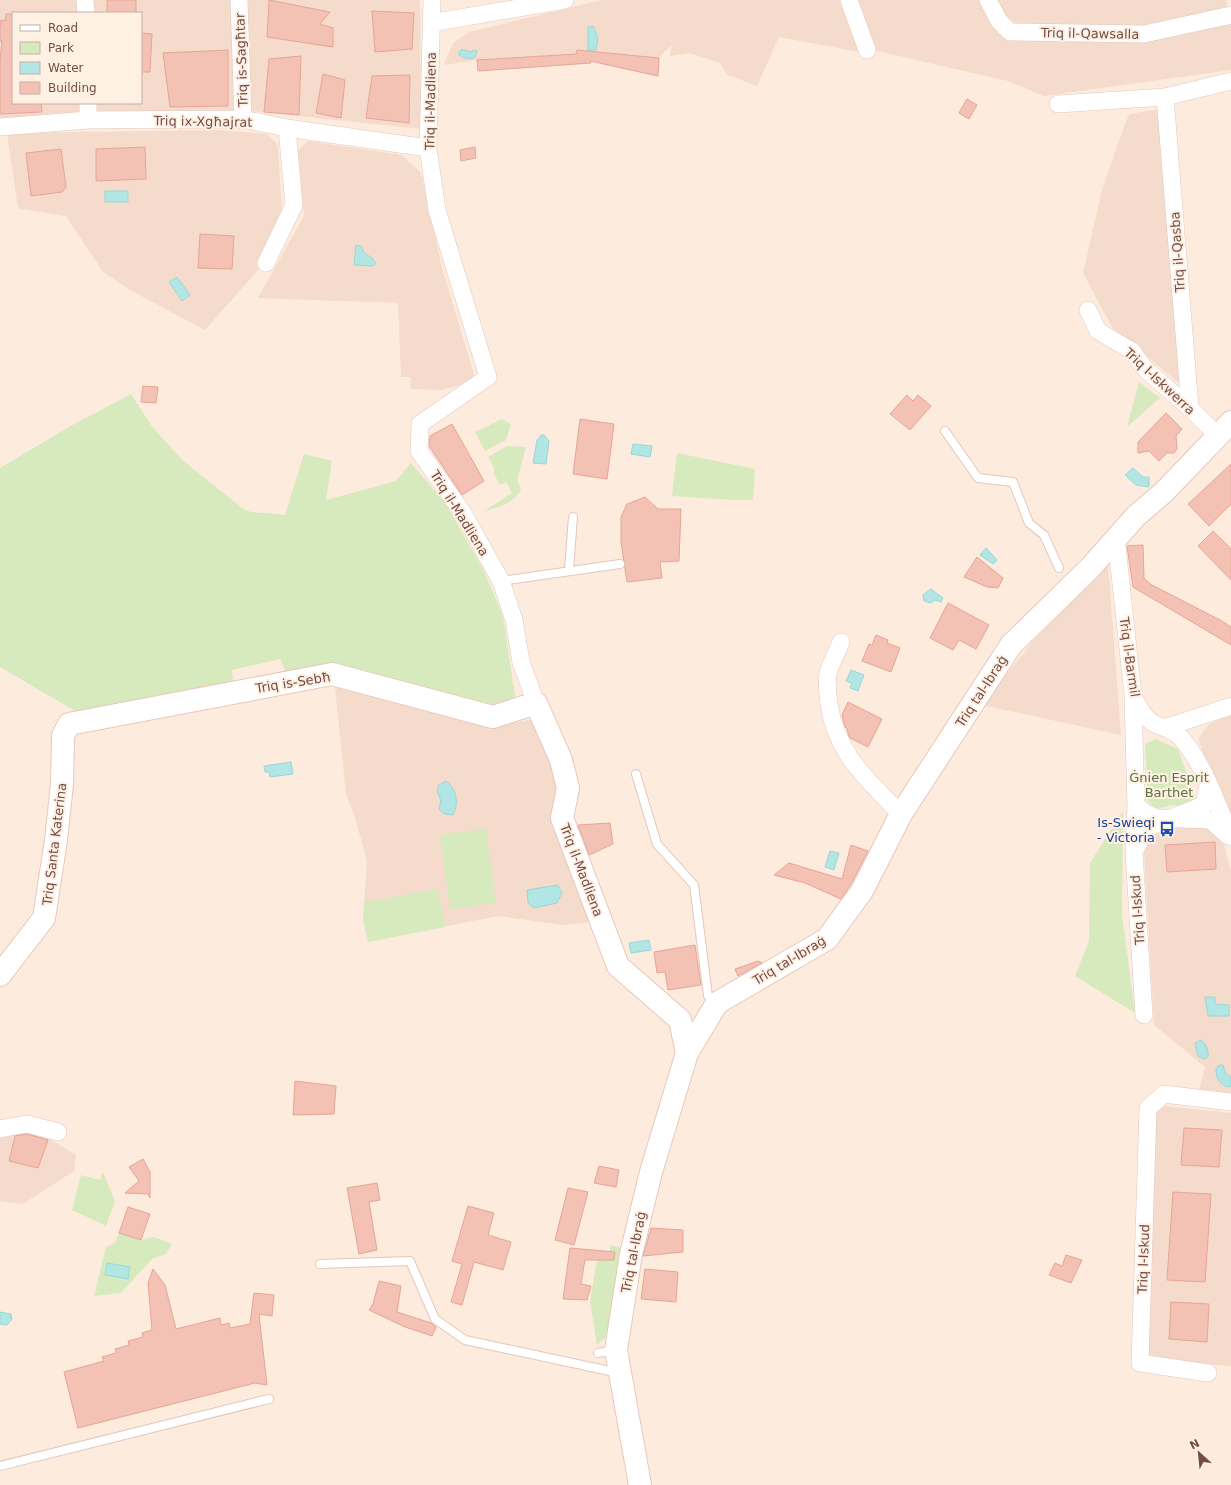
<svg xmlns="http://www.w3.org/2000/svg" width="1231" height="1485" font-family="'DejaVu Sans',sans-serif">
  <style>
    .residential { fill: #f4dbcc; fill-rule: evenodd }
    .green { fill: #d7eabd }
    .water { fill: #b2e6e4; stroke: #98d8d6 }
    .building { fill: #f3c2b5; stroke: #e6a595 }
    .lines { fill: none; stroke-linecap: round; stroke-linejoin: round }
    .service-casing { stroke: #e2c7bd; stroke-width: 10 }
    .minor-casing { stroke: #e2c7bd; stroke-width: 18 }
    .secondary-casing { stroke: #e8c7ba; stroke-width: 24 }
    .service { stroke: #fff; stroke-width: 8 }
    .minor { stroke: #fff; stroke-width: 17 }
    .secondary { stroke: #fff; stroke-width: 22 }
    .labels { text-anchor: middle; stroke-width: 4; stroke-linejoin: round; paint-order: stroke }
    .street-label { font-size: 13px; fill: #734d46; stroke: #fff0e4 }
    .park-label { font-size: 13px; fill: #56743c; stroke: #fff0e4 }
    .transit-label { font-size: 13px; fill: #164399; stroke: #fff0e4; text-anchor: end }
  </style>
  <rect width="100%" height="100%" fill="#fdebde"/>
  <path class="residential" d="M 0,0 L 420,0 L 421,129 L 243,110 L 0,120 ZM 13,13 L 141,13 L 141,103 L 13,103 Z
    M 602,0 L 839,0 L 859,52 L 779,37 L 757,86 L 728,75 L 720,63 L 690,53 L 670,56 L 672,44 L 659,58 L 600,52 L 477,60 L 444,65 L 453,43 L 469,32 Z
    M 857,0 L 1226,0 L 1231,21 L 1231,70 L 1044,96 L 1008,81 L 873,50 Z
    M 1159,109 L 1181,385 L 1112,327 L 1083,273 L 1102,190 L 1126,121 L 1130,114 Z
    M 220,130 L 267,134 L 278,145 L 282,215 L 258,270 L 205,330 L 130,290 L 103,272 L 66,216 L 18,208 L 7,133 Z
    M 308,141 L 402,155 L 421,173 L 442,268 L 476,381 L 441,390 L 410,389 L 411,377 L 401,377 L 398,303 L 258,298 L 304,216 L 298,150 Z
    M 1108,565 L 1121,735 L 982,705 L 1034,640 Z
    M 334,678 L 495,726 L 541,718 L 594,922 L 563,925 L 498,916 L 368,942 L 363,919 L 367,861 L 354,814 L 346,794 Z
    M 1231,715 L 1231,822 L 1198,739 L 1209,724 Z
    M 1211,827 L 1224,845 L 1231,871 L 1231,1093 L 1199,1089 L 1205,1067 L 1154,1025 L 1144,853 L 1153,833 L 1175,828 Z
    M 1164,1106 L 1231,1113 L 1231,1366 L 1145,1360 L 1156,1112 Z
    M 22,1128 L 48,1138 L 76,1155 L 74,1171 L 23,1204 L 0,1201 L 0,1134 Z"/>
  <path class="green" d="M 1139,382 L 1160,398 L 1127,427 Z
    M 131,394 L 151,425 L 181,459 L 242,508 L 251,512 L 285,515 L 304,454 L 332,461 L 326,500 L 396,481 L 411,463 L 446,504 L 484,571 L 503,616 L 516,703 L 502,710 L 403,689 L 356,668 L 328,669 L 287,675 L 280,659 L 232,670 L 233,681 L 75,711 L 0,667 L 0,468 L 67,428 Z
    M 502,419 L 511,424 L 506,440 L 485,451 L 475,432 Z
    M 507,446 L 526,447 L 517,481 L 521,489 C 515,504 496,507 483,512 L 512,493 L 506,482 L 500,485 L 493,472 L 495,470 L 488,457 Z
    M 677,453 L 755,469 L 753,500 L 732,500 L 672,496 Z
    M 1156,739 L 1178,749 L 1195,796 L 1193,804 L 1186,806 L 1172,805 L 1154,810 L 1152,808 L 1151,803 L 1148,802 L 1145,744 Z
    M 1123,811 L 1122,914 L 1135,1013 L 1075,976 L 1089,941 L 1090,863 Z
    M 486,829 L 496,903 L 450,909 L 440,835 Z
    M 438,889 L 445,927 L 368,942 L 363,919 L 364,902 Z
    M 103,1172 L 115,1201 L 106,1226 L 72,1210 L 81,1175 L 100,1180 Z
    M 119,1233 L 141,1240 L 154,1237 L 172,1244 L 166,1254 L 153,1258 L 121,1293 L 94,1296 L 106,1247 L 115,1243 Z
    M 610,1245 L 622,1248 L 613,1331 L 597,1345 L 590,1302 L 598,1254 L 609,1255 Z"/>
  <path class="water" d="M 593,26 L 598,38 L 596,50 L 588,50 L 588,27 Z
    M 462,49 L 470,52 L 474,50 L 477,51 L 475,57 C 469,60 465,59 459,55 L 459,52 Z
    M 105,191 L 128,191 L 128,202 L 105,202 Z
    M 356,245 L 361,246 L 364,253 L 372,258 L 376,263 L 373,266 L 354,265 Z
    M 177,277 L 190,295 L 182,301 L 169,282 Z
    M 541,435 L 544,435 L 549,441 L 546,464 L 533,463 L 537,440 Z
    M 633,444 L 652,446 L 650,457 L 631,454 Z
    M 1133,468 L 1143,477 L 1149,477 L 1149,487 L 1136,485 L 1125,475 Z
    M 986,548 L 997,560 L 993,564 L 980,555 Z
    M 931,589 L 943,598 L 941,602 L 935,600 L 930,603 L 924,601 L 923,595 Z
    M 851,670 L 864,675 L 858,691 L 850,688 L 852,683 L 846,681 Z
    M 291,762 L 293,774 L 270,777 L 269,772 L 265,772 L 264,766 Z
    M 446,781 C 457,789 459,803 453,815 L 445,814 L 439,809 L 441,801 L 437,791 L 439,785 Z
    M 830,851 L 839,853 L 834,870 L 825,867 Z
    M 558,885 L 562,893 L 557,903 L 534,908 L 528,903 L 527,890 Z
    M 649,940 L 651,950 L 631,953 L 629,943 Z
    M 1205,997 L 1215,997 L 1215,1004 L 1229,1005 L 1229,1016 L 1208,1016 Z
    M 1201,1040 C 1206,1043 1209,1051 1208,1057 L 1204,1059 L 1198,1056 L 1195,1043 Z
    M 1219,1065 L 1223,1065 L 1225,1073 L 1231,1077 L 1231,1086 L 1229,1087 C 1219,1085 1216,1078 1216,1069 Z
    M 107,1263 L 130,1267 L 128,1279 L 105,1275 Z
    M 0,1312 L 11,1314 L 12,1319 L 7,1325 L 0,1324 Z"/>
  <path class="building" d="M 107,0 L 136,0 L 136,13 L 107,13 Z
    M 269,0 L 330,12 L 320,24 L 333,28 L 333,47 L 267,37 Z
    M 372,11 L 414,13 L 412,49 L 375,52 Z
    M 6,14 L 13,14 L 13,103 L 41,103 L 42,112 L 0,114 L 0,61 L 2,41 L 0,41 L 0,28 L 1,20 L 5,21 Z
    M 141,33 L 152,34 L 150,72 L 141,72 Z
    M 228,50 L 228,106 L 170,107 L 163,53 Z
    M 577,50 L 659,58 L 658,76 L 590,61 L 591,63 L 478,71 L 477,60 L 576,54 Z
    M 301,56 L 299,115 L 264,112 L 269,59 Z
    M 323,74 L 345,80 L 341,118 L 316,113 Z
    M 410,75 L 409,123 L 366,118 L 372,76 Z
    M 967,99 L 977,105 L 969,119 L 959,113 Z
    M 145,147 L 146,179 L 96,181 L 96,149 Z
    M 475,147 L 476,158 L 461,161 L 460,150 Z
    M 61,149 L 66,187 L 62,192 L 31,196 L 26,153 Z
    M 200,234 L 234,236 L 232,269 L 198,268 Z
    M 143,386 L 158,387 L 156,403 L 141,402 Z
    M 907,395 L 913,401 L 918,395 L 931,406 L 910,430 L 890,414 Z
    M 1166,413 L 1182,429 L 1176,436 L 1177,449 L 1174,453 L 1167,453 L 1159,461 L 1149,451 L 1138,453 L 1138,442 Z
    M 580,419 L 614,424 L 607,479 L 573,474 Z
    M 452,424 L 484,481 L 462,495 L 429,446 L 430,436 Z
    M 1231,464 L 1231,504 L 1209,526 L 1188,504 Z
    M 645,497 L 658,509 L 681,509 L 679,561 L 660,562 L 662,578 L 627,582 L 621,542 L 621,517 L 627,504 Z
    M 1213,531 L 1231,549 L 1231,580 L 1198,546 Z
    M 1143,545 L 1144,578 L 1150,584 L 1220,620 L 1231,627 L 1231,645 L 1133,587 L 1127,546 Z
    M 977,557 L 1003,578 L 998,588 L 987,587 L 964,577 Z
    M 948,603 L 989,625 L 976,649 L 959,640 L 953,650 L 930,638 Z
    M 876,635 L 888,640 L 887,643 L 900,648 L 891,672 L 862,661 L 869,644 L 872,645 Z
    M 848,702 L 882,719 L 868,747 L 850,738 L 848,733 L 847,728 L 845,727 L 842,715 Z
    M 610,823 L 613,844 L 589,855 L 578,825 Z
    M 1215,842 L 1216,869 L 1167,872 L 1165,845 Z
    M 851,845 L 868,851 L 851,884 L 841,899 L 805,883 L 774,875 L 789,863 L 842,879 Z
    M 695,945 L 701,985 L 668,990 L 665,972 L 657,973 L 654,952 Z
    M 758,961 L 762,963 L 738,976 L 735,969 Z
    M 295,1081 L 336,1086 L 334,1114 L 293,1115 Z
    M 1184,1128 L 1222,1130 L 1219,1167 L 1181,1165 Z
    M 27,1134 L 48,1140 L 38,1168 L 9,1161 L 15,1136 Z
    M 143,1159 L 150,1172 L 150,1198 L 148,1194 L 125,1193 L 139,1181 L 129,1167 Z
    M 599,1166 L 619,1170 L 616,1187 L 594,1183 Z
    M 377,1183 L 380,1200 L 369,1202 L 377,1250 L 359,1254 L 347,1188 Z
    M 568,1188 L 588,1192 L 574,1245 L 555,1240 Z
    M 1173,1192 L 1211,1194 L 1205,1282 L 1167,1280 Z
    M 468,1206 L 494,1213 L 488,1235 L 511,1242 L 503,1270 L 474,1262 L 462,1305 L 451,1302 L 462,1264 L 452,1261 Z
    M 128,1207 L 150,1214 L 141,1240 L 119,1233 Z
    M 651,1228 L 683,1230 L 683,1252 L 643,1256 Z
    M 570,1248 L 615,1252 L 614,1260 L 585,1260 L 581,1284 L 591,1286 L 587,1300 L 563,1299 Z
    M 1066,1255 L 1082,1260 L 1071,1283 L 1049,1275 L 1055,1263 L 1062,1266 Z
    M 153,1269 L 165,1285 L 176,1329 L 220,1318 L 221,1325 L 229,1323 L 230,1328 L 250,1324 L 254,1293 L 274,1295 L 272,1316 L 259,1314 L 267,1385 L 255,1383 L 78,1428 L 64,1372 L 104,1361 L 102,1357 L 116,1353 L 115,1349 L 129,1345 L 128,1341 L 143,1337 L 142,1333 L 152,1330 L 148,1283 Z
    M 645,1269 L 678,1272 L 676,1302 L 641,1299 Z
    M 379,1281 L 401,1286 L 397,1312 L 431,1323 L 436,1327 L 432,1336 L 405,1327 L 369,1310 L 373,1304 Z
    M 1171,1302 L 1209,1304 L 1207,1342 L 1169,1339 Z"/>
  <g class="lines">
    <defs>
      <path id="service" d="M 945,431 L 978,478 L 1013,482 L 1029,523 L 1044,535 L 1059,568
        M 569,570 L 573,517
        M 501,581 L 620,564
        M 636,774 L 657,844 L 694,885 L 708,996 L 716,1003
        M 320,1264 L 410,1261 L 435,1319 L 465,1340 L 619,1373
        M 598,1353 L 615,1350
        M 0,1466 L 269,1399"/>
      <path id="minor" d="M 85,0 L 86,13
        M 239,0 L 243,119
        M 432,0 L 428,148 L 437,210 L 488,377 L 420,424 L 419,451 L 463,513 L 501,581 L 514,620 L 521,662 L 536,703
        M 849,0 L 867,50
        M 988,0 L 999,21 L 1010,32 L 1144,34 L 1231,15
        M 431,23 L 565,0
        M 1165,97 L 1190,408
        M 88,103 L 88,120
        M 1058,104 L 1165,97 L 1231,81
        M 0,127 L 88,120 L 243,119 L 287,128 L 428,148
        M 266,263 L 294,205 L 287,128
        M 1088,310 L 1098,331 L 1132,351 L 1144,368 L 1190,408 L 1217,435
        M 1116,537 L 1133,695 C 1138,707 1145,720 1157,725 C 1166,728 1175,731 1181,738 C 1203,762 1218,806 1231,837
        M 841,642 C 837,652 831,663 828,673 C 826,683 828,694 829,704 C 836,753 867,780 901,814
        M 1133,699 L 1136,805 L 1147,814 L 1157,818 L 1210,820 L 1228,836
        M 1167,727 L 1231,706
        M 1136,805 L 1134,852 L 1144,1015
        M 1136,848 L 1146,828 L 1204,805 L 1208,785
        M 0,1129 L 27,1124 L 58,1132
        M 1208,1373 L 1140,1363 L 1148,1108 L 1164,1094 L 1231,1102"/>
      <path id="secondary" d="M 0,975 L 44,918 L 56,840 L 62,784 L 63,736 L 69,724 L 332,674 L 493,717 L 536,703 L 561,760 L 568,788 L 562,818 L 618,966 L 680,1020 L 687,1053
        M 640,1485 L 616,1350 L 631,1254 L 651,1172 L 687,1053 L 717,1003 L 827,939 L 862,891 L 901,814 L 1011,645 L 1090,568 L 1136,516 L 1164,492 L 1231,422"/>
    </defs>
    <use href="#service" class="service-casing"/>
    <use href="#minor" class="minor-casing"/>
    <use href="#secondary" class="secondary-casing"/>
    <use href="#service" class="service"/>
    <use href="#minor" class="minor"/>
    <use href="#secondary" class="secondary"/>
  </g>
  <defs>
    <symbol id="bus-bare" viewBox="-9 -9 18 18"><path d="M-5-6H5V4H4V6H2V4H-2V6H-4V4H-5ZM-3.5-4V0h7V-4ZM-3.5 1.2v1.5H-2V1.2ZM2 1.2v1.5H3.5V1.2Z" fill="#1a4fb4" stroke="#fff0e4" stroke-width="2.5" paint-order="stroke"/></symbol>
  </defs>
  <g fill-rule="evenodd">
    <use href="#bus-bare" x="1156" y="818" width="22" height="22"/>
  </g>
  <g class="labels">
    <g class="street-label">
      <text transform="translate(1090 33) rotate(1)" y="5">Triq il-Qawsalla</text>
      <text transform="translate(241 60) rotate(-92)" y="5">Triq is-Sagħtar</text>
      <text transform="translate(430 101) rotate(-89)" y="5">Triq il-Madliena</text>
      <text transform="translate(203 121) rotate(1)" y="5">Triq ix-Xgħajrat</text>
      <text transform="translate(1177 252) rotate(-94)" y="5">Triq il-Qasba</text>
      <text transform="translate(1160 381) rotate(43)" y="5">Triq l-Iskwerra</text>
      <text transform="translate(460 513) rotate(58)" y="5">Triq il-Madliena</text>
      <text transform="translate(1130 657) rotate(82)" y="5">Triq il-Barmil</text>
      <text transform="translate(293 682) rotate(-9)" y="5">Triq is-Sebħ</text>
      <text transform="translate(981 691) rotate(-57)" y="5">Triq tal-Ibraġ</text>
      <text transform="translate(54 844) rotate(-83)" y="5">Triq Santa Katerina</text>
      <text transform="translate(582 870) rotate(69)" y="5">Triq il-Madliena</text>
      <text transform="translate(1137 910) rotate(-94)" y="5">Triq l-Iskud</text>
      <text transform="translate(789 960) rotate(-31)" y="5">Triq tal-Ibraġ</text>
      <text transform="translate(633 1252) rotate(-79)" y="5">Triq tal-Ibraġ</text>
      <text transform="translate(1143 1259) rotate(-88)" y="5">Triq l-Iskud</text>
    </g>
    <g class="park-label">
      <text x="1169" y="782">Ġnien Esprit<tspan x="1169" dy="15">Barthet</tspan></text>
    </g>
    <g class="transit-label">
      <text x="1155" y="827">Is-Swieqi<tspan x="1155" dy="15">- Victoria</tspan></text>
    </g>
  </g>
  <rect x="12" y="12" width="130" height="92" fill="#fff0e4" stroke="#c7afa5"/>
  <rect x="20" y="25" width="20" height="6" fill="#ffffff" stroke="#c7afa5"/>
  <text x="48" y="32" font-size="12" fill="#734d46">Road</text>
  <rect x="20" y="42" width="20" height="12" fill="#d7eabd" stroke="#c7afa5"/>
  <text x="48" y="52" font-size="12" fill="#734d46">Park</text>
  <rect x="20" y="62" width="20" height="12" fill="#b2e6e4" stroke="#c7afa5"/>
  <text x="48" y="72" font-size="12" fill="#734d46">Water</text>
  <rect x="20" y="82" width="20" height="12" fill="#f3c2b5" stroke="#c7afa5"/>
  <text x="48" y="92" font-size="12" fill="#734d46">Building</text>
  <g transform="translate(1199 1453) rotate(333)" stroke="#fff0e4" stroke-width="3" paint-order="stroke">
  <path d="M0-3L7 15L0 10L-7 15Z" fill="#734d46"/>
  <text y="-6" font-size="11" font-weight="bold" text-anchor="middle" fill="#734d46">N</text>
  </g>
</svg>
